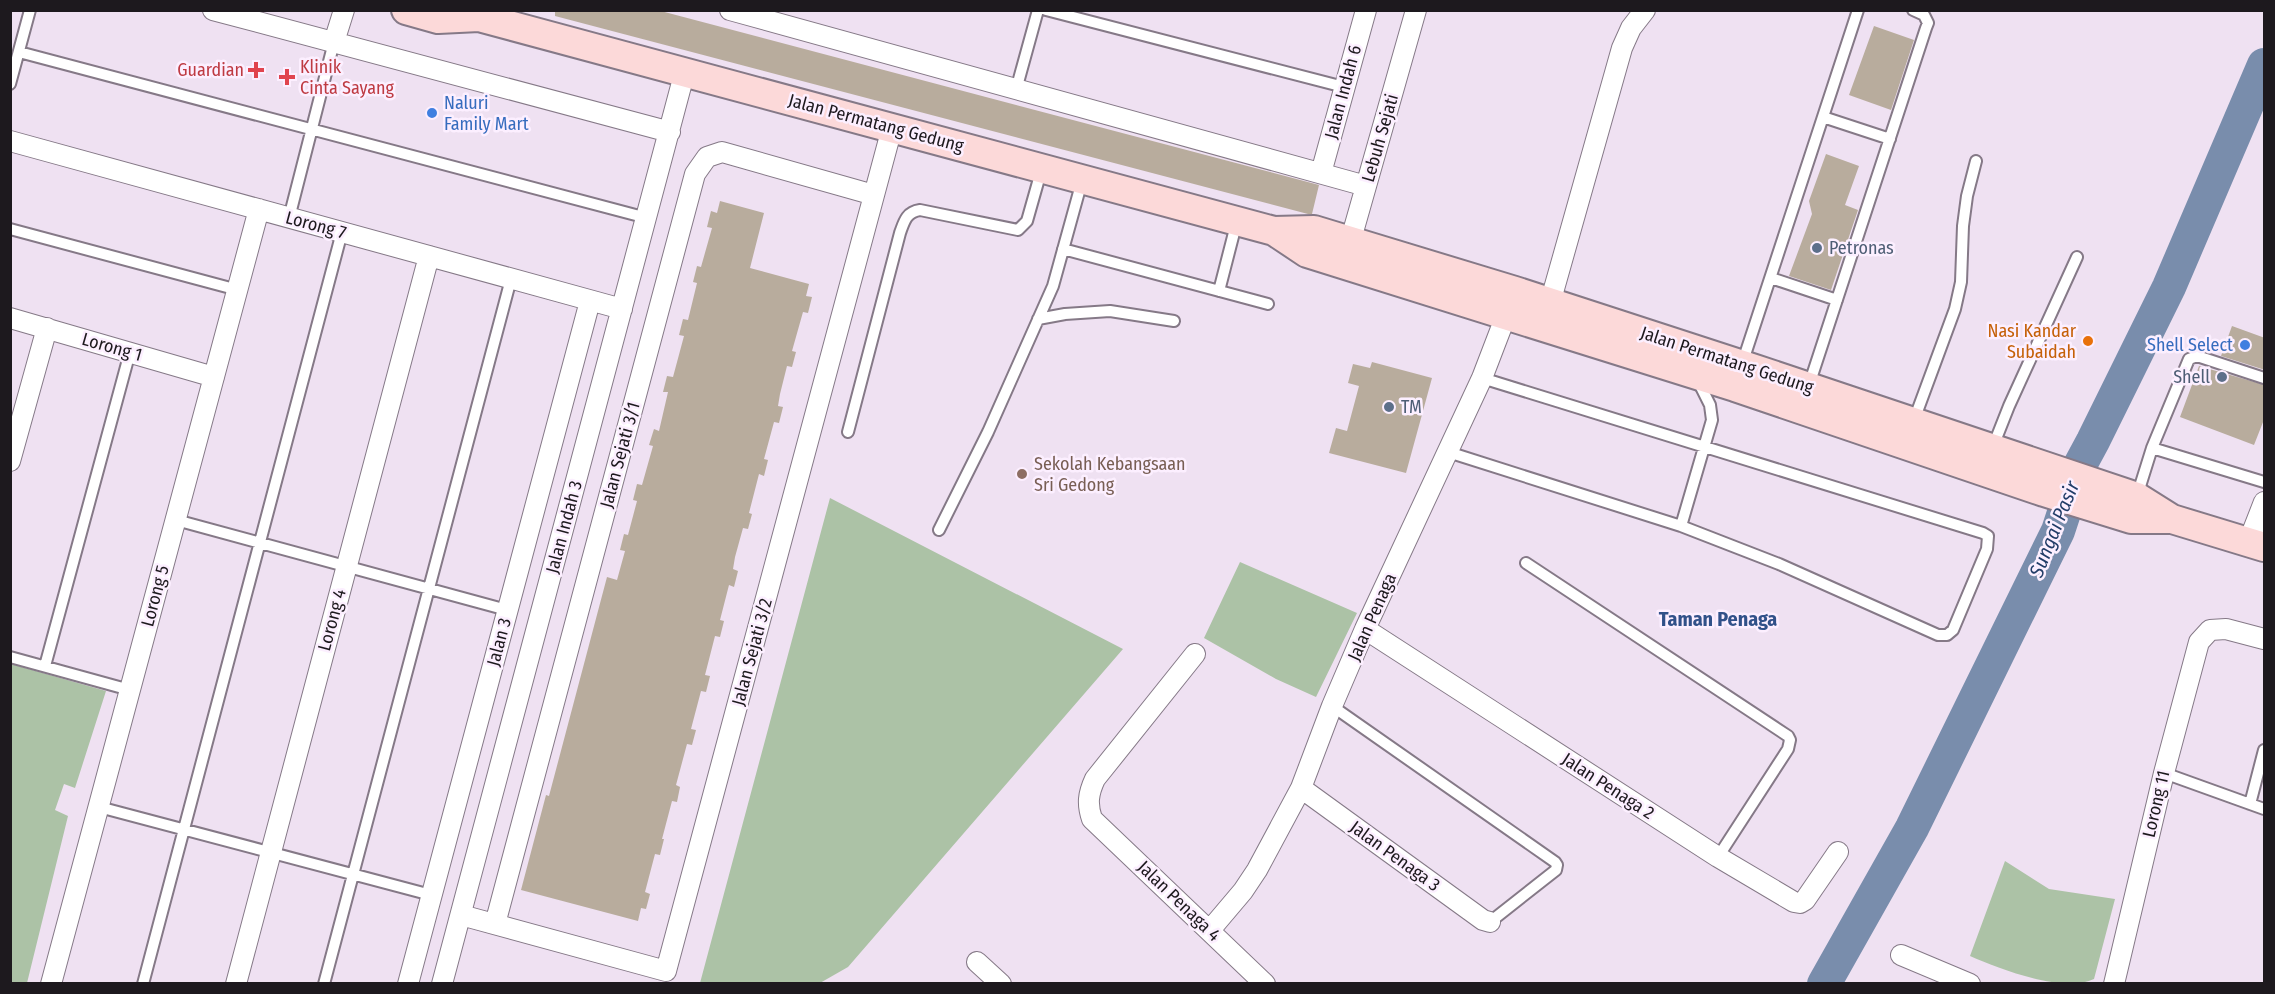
<svg xmlns="http://www.w3.org/2000/svg" width="2275" height="994" font-family="'Fira Sans Condensed',sans-serif">
  <style>
    .green { fill: #acc2a6 }
    .lines { fill: none; stroke-linecap: round; stroke-linejoin: round }
    .river { stroke: #798dac; stroke-width: 34 }
    .building { fill: #b8ac9d }
    .service-casing { stroke: #857987; stroke-width: 14 }
    .minor-casing { stroke: #857987; stroke-width: 22 }
    .secondary-casing { stroke: #857987; stroke-width: 32 }
    .service { stroke: #fff; stroke-width: 10 }
    .minor { stroke: #fff; stroke-width: 20 }
    .secondary { stroke: #fcd9d9; stroke-width: 28 }
    .health-dot { fill: #e0444e; stroke: #fcefff; stroke-width: 2 }
    .shop-dot { fill: #3f7fe0; stroke: #fcefff; stroke-width: 2 }
    .service-dot { fill: #5c6f8a; stroke: #fcefff; stroke-width: 2 }
    .food-dot { fill: #e8710a; stroke: #fcefff; stroke-width: 2 }
    .education-dot { fill: #8d6e63; stroke: #fcefff; stroke-width: 2 }
    .labels { text-anchor: middle; stroke-width: 5; stroke-linejoin: round; paint-order: stroke }
    .health-label { font-size: 18px; fill: #be3a42; stroke: #fcefff; text-anchor: start }
    .street-label { font-size: 18px; fill: #1d191e; stroke: #fcefff }
    .shop-label { font-size: 18px; fill: #366cbe; stroke: #fcefff; text-anchor: start }
    .service-label { font-size: 18px; fill: #4e5e75; stroke: #fcefff; text-anchor: start }
    .food-label { font-size: 18px; fill: #c56008; stroke: #fcefff; text-anchor: end }
    .education-label { font-size: 18px; fill: #785e54; stroke: #fcefff; text-anchor: start }
    .water-label { font-size: 20px; font-style: italic; fill: #223d68; stroke: #fcefff }
    .neighbourhood-label { font-size: 20px; font-weight: bold; fill: #315189; stroke: #fcefff }
  </style>
  <rect width="100%" height="100%" fill="#efe1f2"/>
  <path class="green" d="M 830,498 L 1123,649 L 848,967 L 820,983 L 700,983 Z
    M 1240,562 L 1357,613 L 1316,697 L 1276,679 L 1204,638 Z
    M 11,664 L 106,691 L 75,788 L 64,784 L 55,810 L 68,816 L 27,983 L 11,983 Z
    M 2005,861 L 2049,889 L 2115,899 L 2094,979 C 2064,994 2000,969 1970,956 Z"/>
  <g class="lines">
    <path class="river" d="M 1824,984 L 1912,828 L 2058,531 L 2079,467 L 2093,441 L 2169,287 L 2264,65"/>
  </g>
  <path class="building" d="M 555,10 L 657,10 L 1319,185 L 1312,214 L 1308,214 L 555,16 Z
    M 1874,26 L 1914,40 L 1891,110 L 1849,95 Z
    M 1826,154 L 1859,166 L 1845,205 L 1858,210 L 1831,290 L 1789,276 L 1812,214 L 1809,201 Z
    M 720,201 L 764,213 L 750,268 L 809,284 L 806,296 L 812,297 L 808,313 L 803,312 L 792,351 L 796,352 L 792,367 L 787,366 L 780,394 L 778,406 L 783,407 L 779,423 L 774,422 L 764,459 L 768,460 L 764,476 L 759,474 L 749,513 L 752,514 L 748,529 L 743,528 L 735,557 L 733,569 L 738,571 L 734,587 L 729,585 L 720,620 L 724,621 L 720,637 L 715,636 L 705,675 L 710,676 L 706,692 L 701,691 L 691,729 L 696,730 L 692,745 L 687,744 L 676,785 L 680,787 L 677,802 L 672,801 L 662,839 L 664,839 L 660,855 L 655,854 L 645,892 L 650,894 L 646,909 L 641,908 L 638,921 L 521,890 L 546,795 L 549,796 L 607,577 L 617,580 L 625,551 L 620,550 L 624,534 L 628,535 L 637,501 L 633,500 L 637,484 L 642,485 L 653,446 L 649,445 L 654,429 L 659,431 L 668,392 L 663,392 L 667,376 L 673,377 L 684,336 L 679,335 L 683,319 L 688,320 L 697,283 L 693,282 L 697,266 L 701,267 L 712,228 L 707,227 L 711,211 L 717,213 Z
    M 2232,326 L 2265,338 L 2265,370 L 2221,356 Z
    M 1372,362 L 1432,378 L 1406,473 L 1329,453 L 1336,428 L 1347,431 L 1359,386 L 1348,383 L 1353,364 L 1370,368 Z
    M 2199,366 L 2265,385 L 2265,417 L 2254,445 L 2180,417 Z"/>
  <g class="lines">
    <defs>
      <path id="service" d="M 1046,10 L 1344,87
        M 19,52 L 647,218
        M 10,84 L 30,10
        M 1016,90 L 1038,10
        M 1823,117 L 1890,139
        M 289,218 L 334,42
        M 10,229 L 238,290
        M 1063,249 L 1268,304
        M 1771,278 L 1837,300
        M 1219,291 L 1237,221
        M 1038,319 L 1065,314 L 1110,311 L 1174,321
        M 1742,364 L 1858,10
        M 1809,385 L 1926,28 L 1928,23 L 1924,15 L 1913,10
        M 1914,420 L 1955,309 L 1961,282 L 1963,226 L 1967,196 L 1976,161
        M 848,432 L 900,233 C 904,222 906,212 920,210 L 1018,230 L 1027,221 L 1042,168
        M 2152,448 L 2264,482
        M 1992,449 L 2009,406 L 2077,257
        M 1448,452 L 1681,526 L 1779,564 L 1938,635 L 1947,635 L 1953,630 L 1987,549 L 1988,536 L 1983,533 L 1482,378
        M 2137,496 L 2152,448 L 2189,359 L 2197,356 L 2264,378
        M 176,520 L 507,610
        M 1681,526 L 1712,420 L 1710,405 L 1698,381
        M 939,530 L 988,432 L 1053,286 L 1082,181
        M 1526,563 L 1788,736 L 1790,740 L 1788,749 L 1718,857
        M 10,657 L 130,690
        M 45,666 L 130,352
        M 1332,706 L 1555,862 L 1557,865 L 1556,870 L 1490,922
        M 2164,773 L 2264,809
        M 2250,804 L 2264,750
        M 99,807 L 431,895
        M 143,984 L 342,232
        M 324,984 L 511,279"/>
      <path id="minor" d="M 213,10 L 670,132
        M 730,10 L 1366,186
        M 334,42 L 344,10
        M 10,141 L 622,309
        M 1321,173 L 1366,10
        M 1347,253 L 1416,10
        M 1550,303 L 1622,48 L 1631,28 L 1645,10
        M 10,318 L 214,377
        M 10,461 L 47,328
        M 2248,543 L 2264,502
        M 1365,629 L 1718,857 L 1794,902 L 1800,903 L 1805,900 L 1838,852
        M 1195,654 L 1095,779 C 1088,794 1087,804 1092,819 L 1265,984
        M 1301,788 L 1483,920 L 1490,922
        M 461,915 L 666,971 L 892,128
        M 495,924 L 695,174 L 707,157 L 722,152 L 874,195
        M 1210,930 L 1243,891 L 1257,870 L 1301,788 L 1332,706 L 1365,629 L 1482,378 L 1510,305
        M 1901,955 L 1970,984
        M 977,962 L 1001,984
        M 51,984 L 259,209
        M 236,984 L 429,256
        M 408,984 L 590,301
        M 442,984 L 685,71
        M 2114,984 L 2164,773 L 2199,642 L 2210,630 L 2226,629 L 2264,639"/>
      <path id="secondary" d="M 406,10 L 438,19 L 479,17 L 1274,231 L 1314,230 L 1515,291 L 1755,369 L 2137,497 L 2172,519
        M 1274,231 L 1307,253 L 1735,387 L 2044,492 L 2131,519 L 2172,519 L 2264,547"/>
    </defs>
    <use href="#service" class="service-casing"/>
    <use href="#minor" class="minor-casing"/>
    <use href="#secondary" class="secondary-casing"/>
    <use href="#service" class="service"/>
    <use href="#minor" class="minor"/>
    <use href="#secondary" class="secondary"/>
  </g>
  <g class="health-dot">
    <path d="M253 61h6v6h6v6h-6v6h-6v-6h-6v-6h6z"/>
    <path d="M284 68h6v6h6v6h-6v6h-6v-6h-6v-6h6z"/>
  </g>
  <g class="shop-dot">
    <circle cx="432" cy="113" r="6"/>
    <circle cx="2245" cy="345" r="6"/>
  </g>
  <g class="service-dot">
    <circle cx="1817" cy="248" r="6"/>
    <circle cx="2222" cy="377" r="6"/>
    <circle cx="1389" cy="407" r="6"/>
  </g>
  <circle class="food-dot" cx="2088" cy="341" r="6"/>
  <circle class="education-dot" cx="1022" cy="474" r="6"/>
  <g class="labels">
    <g class="health-label">
      <text x="300" y="73">Klinik<tspan x="300" dy="21">Cinta Sayang</tspan></text>
      <text x="244" y="76" text-anchor="end">Guardian</text>
    </g>
    <g class="street-label">
      <text transform="translate(1343 92) rotate(-75)" y="6">Jalan Indah 6</text>
      <text transform="translate(876 123) rotate(15)" y="6">Jalan Permatang Gedung</text>
      <text transform="translate(1380 138) rotate(-74)" y="6">Lebuh Sejati</text>
      <text transform="translate(316 225) rotate(15)" y="6">Lorong 7</text>
      <text transform="translate(112 347) rotate(16)" y="6">Lorong 1</text>
      <text transform="translate(1727 360) rotate(18)" y="6">Jalan Permatang Gedung</text>
      <text transform="translate(620 455) rotate(-75)" y="6">Jalan Sejati 3/1</text>
      <text transform="translate(564 527) rotate(-75)" y="6">Jalan Indah 3</text>
      <text transform="translate(155 596) rotate(-75)" y="6">Lorong 5</text>
      <text transform="translate(1372 617) rotate(-66)" y="6">Jalan Penaga</text>
      <text transform="translate(332 620) rotate(-75)" y="6">Lorong 4</text>
      <text transform="translate(499 642) rotate(-75)" y="6">Jalan 3</text>
      <text transform="translate(752 652) rotate(-75)" y="6">Jalan Sejati 3/2</text>
      <text transform="translate(1608 786) rotate(33)" y="6">Jalan Penaga 2</text>
      <text transform="translate(2156 804) rotate(-77)" y="6">Lorong 11</text>
      <text transform="translate(1395 856) rotate(36)" y="6">Jalan Penaga 3</text>
      <text transform="translate(1179 901) rotate(44)" y="6">Jalan Penaga 4</text>
    </g>
    <g class="shop-label">
      <text x="444" y="109">Naluri<tspan x="444" dy="21">Family Mart</tspan></text>
      <text x="2233" y="351" text-anchor="end">Shell Select</text>
    </g>
    <g class="service-label">
      <text x="1829" y="254">Petronas</text>
      <text x="2210" y="383" text-anchor="end">Shell</text>
      <text x="1401" y="413">TM</text>
    </g>
    <g class="food-label">
      <text x="2076" y="337">Nasi Kandar<tspan x="2076" dy="21">Subaidah</tspan></text>
    </g>
    <g class="education-label">
      <text x="1034" y="470">Sekolah Kebangsaan<tspan x="1034" dy="21">Sri Gedong</tspan></text>
    </g>
    <g class="water-label">
      <text transform="translate(2054 529) rotate(-68)" y="7">Sungai Pasir</text>
    </g>
    <g class="neighbourhood-label">
      <text x="1718" y="626">Taman Penaga</text>
    </g>
  </g>
  <rect width="2275" height="994" fill="none" stroke="#1d191e" stroke-width="24"/>
</svg>
